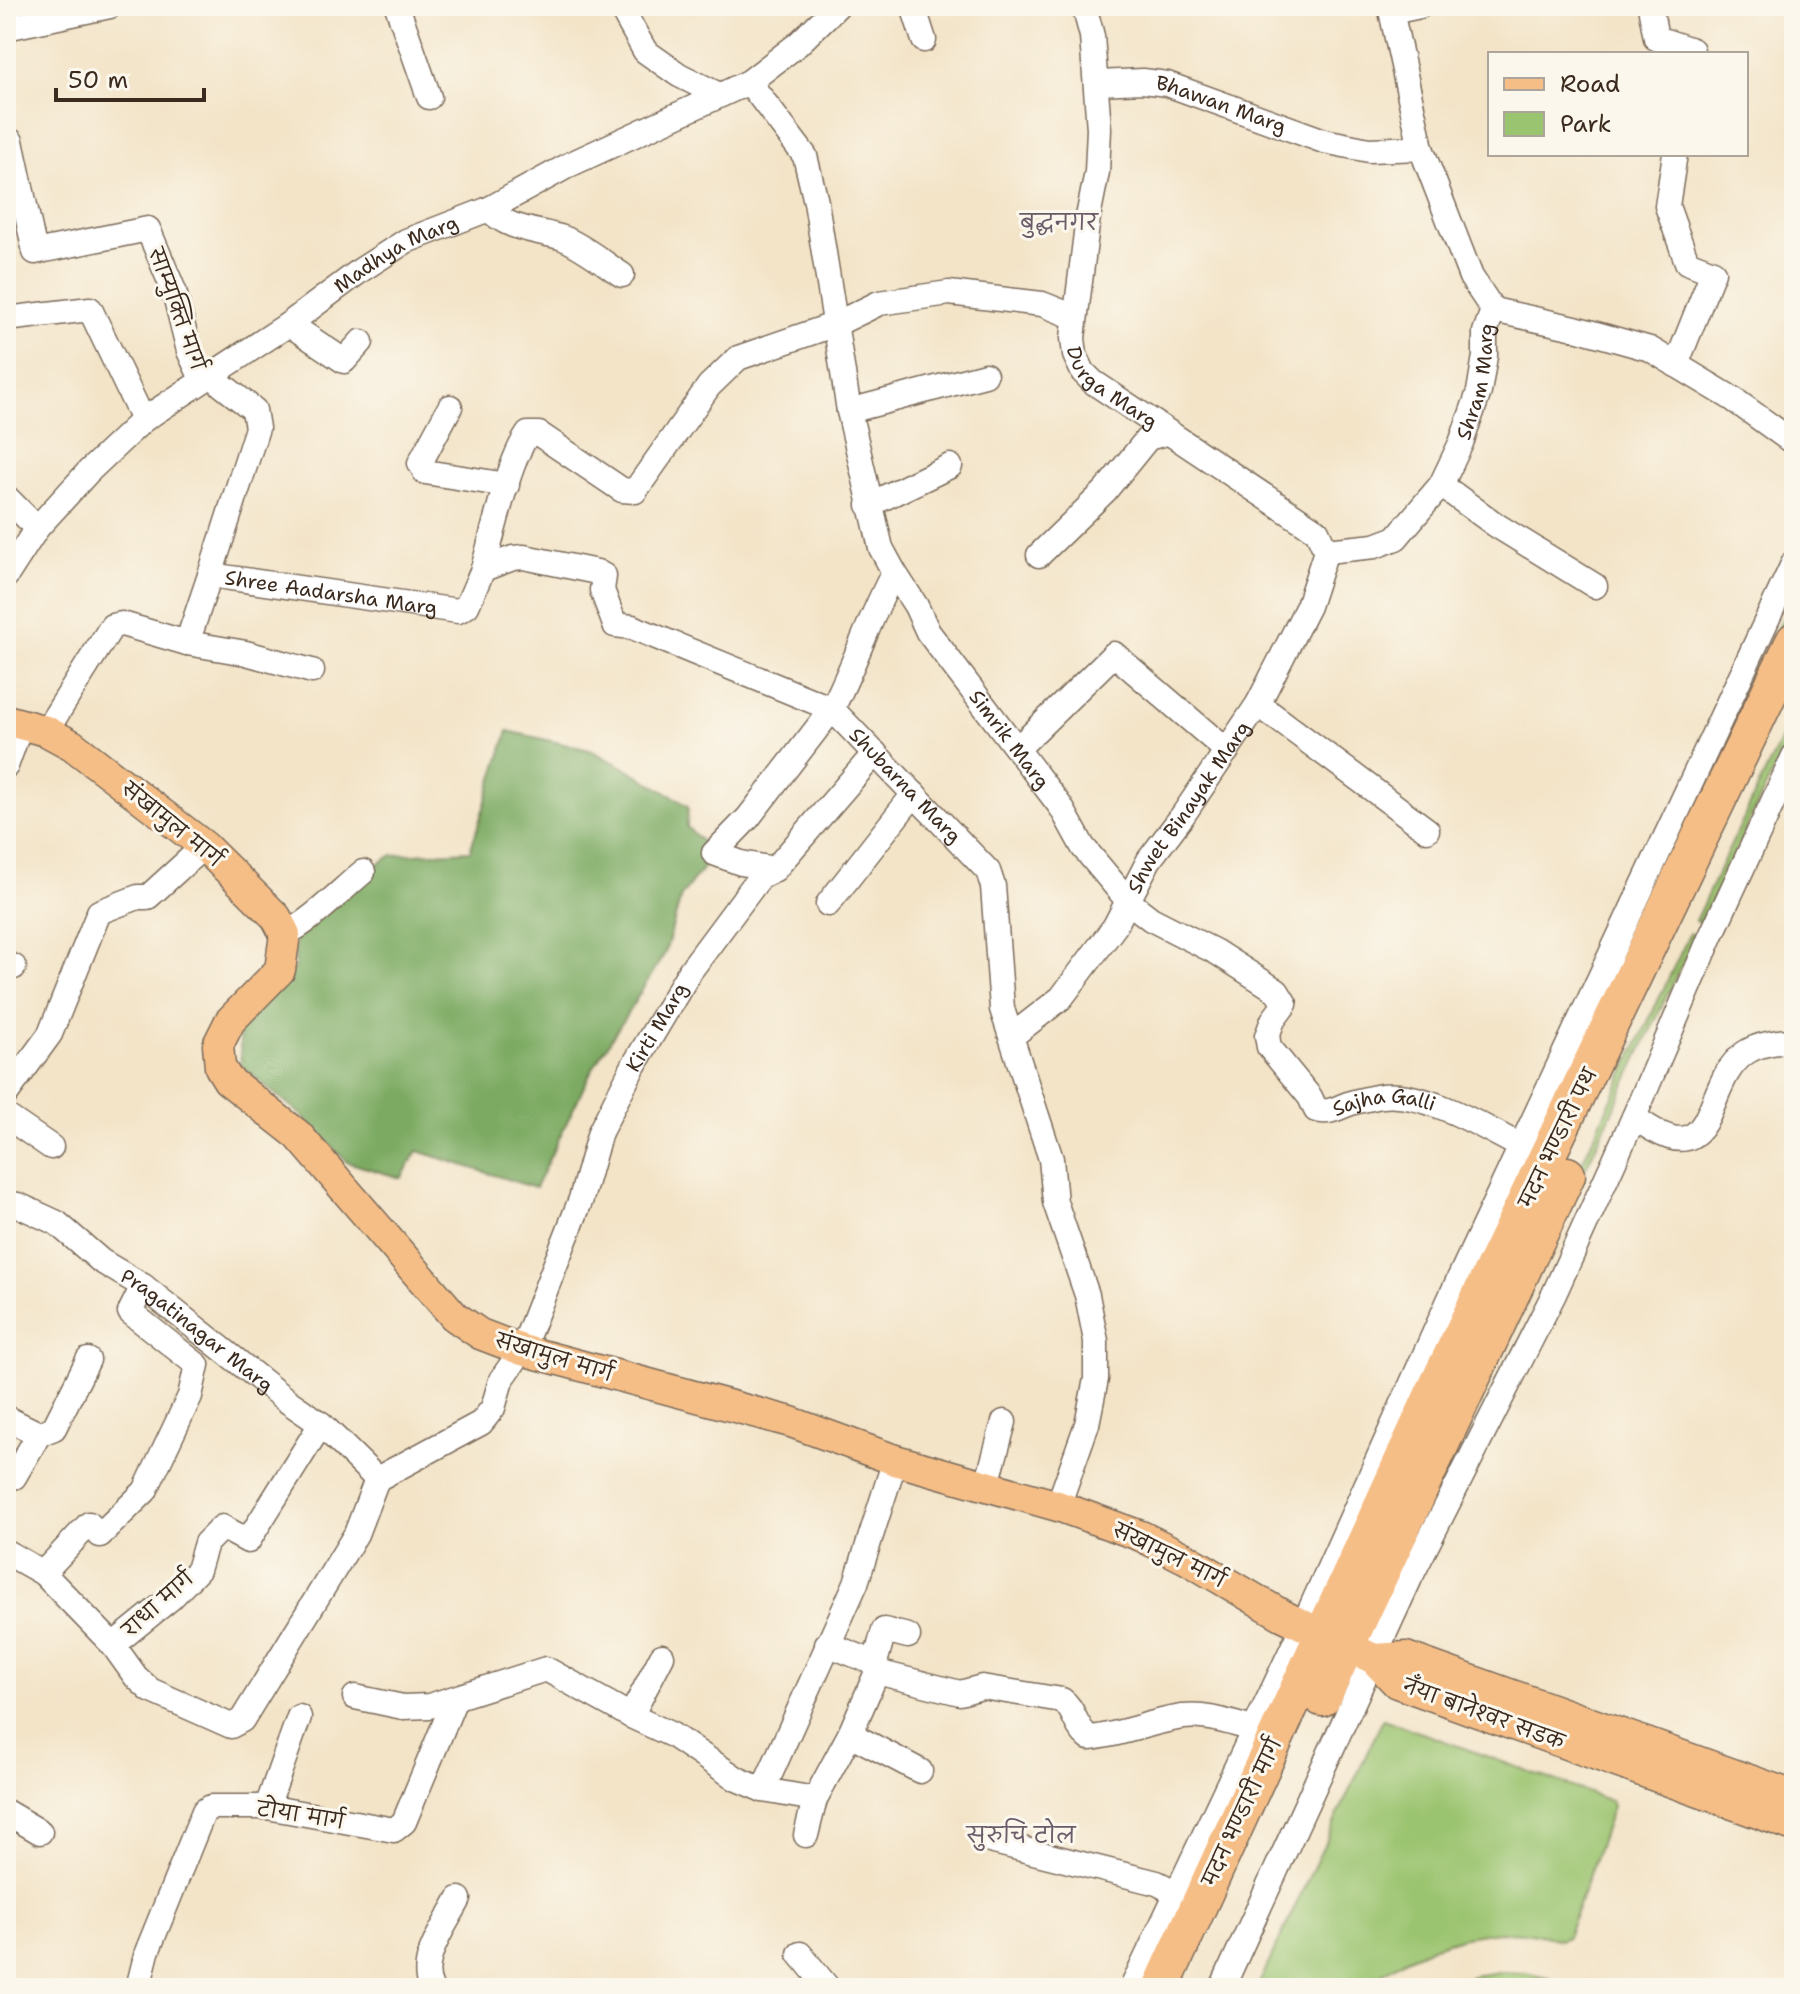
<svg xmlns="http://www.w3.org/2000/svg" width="1800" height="1994" font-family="'Shantell Sans','Playpen Sans Deva',sans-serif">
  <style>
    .green { fill: #9bc470; stroke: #6b7747; stroke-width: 2 }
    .forest { fill: #7caa62; stroke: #5c6a40; stroke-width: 2 }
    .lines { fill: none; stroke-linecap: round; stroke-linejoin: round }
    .minor-casing { stroke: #7b6b5a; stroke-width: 27 }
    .major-casing { stroke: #7b6b5a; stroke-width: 33 }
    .highway-casing { stroke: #7b6b5a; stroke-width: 39 }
    .minor { stroke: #fff; stroke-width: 24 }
    .major { stroke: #f6be87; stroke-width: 30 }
    .highway { stroke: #f6be87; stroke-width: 36 }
    .labels { text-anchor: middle; stroke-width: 6; stroke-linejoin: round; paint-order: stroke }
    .street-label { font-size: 20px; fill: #3b2a1e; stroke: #fbf7ec }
    .neighbourhood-label { font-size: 22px; fill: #6b5c69; stroke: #fbf7ec }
  </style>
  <rect width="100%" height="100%" fill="#fbf7ec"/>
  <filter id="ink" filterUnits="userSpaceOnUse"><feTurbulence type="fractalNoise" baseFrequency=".0125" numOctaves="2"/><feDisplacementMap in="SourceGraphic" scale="16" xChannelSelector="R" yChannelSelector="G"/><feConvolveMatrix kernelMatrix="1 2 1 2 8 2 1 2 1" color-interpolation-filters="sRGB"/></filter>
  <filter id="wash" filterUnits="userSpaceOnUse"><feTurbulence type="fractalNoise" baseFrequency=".006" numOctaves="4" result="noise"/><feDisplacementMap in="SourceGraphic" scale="32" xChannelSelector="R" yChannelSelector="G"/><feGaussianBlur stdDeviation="1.8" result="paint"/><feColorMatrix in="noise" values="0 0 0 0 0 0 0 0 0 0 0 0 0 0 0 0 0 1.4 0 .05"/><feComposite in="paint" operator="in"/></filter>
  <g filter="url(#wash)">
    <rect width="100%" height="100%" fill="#f3e4c8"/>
    <path class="green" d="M 1794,594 L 1794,611 L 1746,715 L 1650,899 Z
      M 1794,712 L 1794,727 L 1701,923 L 1695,921 Z
      M 1690,933 L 1695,936 L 1577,1186 L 1572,1183 Z
      M 1383,1719 L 1611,1801 L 1613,1806 L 1567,1937 L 1561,1940 L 1531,1933 L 1497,1932 L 1464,1937 L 1434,1946 L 1406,1959 L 1360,1988 L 1257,1988 Z
      M 1499,1972 L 1525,1973 L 1552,1979 L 1549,1988 L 1439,1988 L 1473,1976 Z"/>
    <path class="forest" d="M 508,731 L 590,750 L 635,773 L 688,806 L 687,827 L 714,853 L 681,897 L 665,953 L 592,1070 L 535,1188 L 418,1151 L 401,1178 L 347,1162 L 301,1115 L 241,1066 L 239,1026 L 295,967 L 295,913 L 393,855 L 470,851 Z"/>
  </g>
  <g filter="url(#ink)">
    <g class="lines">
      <defs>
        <g id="minor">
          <path d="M 397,6 L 429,97"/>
          <path d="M 620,6 L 645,51 L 679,75 L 719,95"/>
          <path d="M 913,6 L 924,40"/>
          <path id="s1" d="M 1084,6 L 1092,36 L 1099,129 L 1097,172 L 1088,217 L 1073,338 L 1075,355 L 1083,372 L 1093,382 L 1317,531 L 1326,551"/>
          <path d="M 1650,6 L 1656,38 L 1692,50 L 1692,54"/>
          <path d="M 1392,12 L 1420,6"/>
          <path d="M 6,28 L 110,6"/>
          <path id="s2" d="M 749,82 L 805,156 L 816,202 L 849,411 L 881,548 L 894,572 C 870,617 855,664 832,709 L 988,871 L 993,886 L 1002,1009 L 1051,1159 L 1055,1202 L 1087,1295 L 1096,1341 L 1096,1379 L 1087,1424 L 1058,1506"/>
          <path id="s3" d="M 1097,83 L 1143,81 L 1167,84 L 1324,141 L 1369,150 L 1421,148"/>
          <path d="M 11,141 L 35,252 L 148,229 L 174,291 L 189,351 L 202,379"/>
          <path d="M 1675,154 L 1667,206 L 1687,262 L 1713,272 L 1676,365"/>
          <path d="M 489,209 C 507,230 538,230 563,238 C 583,246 604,263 622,275"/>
          <path d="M 1493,310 L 1575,328 L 1650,349 L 1733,399 L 1794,443"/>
          <path d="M 6,319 L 90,309 L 143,420"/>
          <path d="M 289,324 L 344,361 L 361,342"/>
          <path d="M 450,407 L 420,463 L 425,472 L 507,485"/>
          <path d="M 849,411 L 985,375"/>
          <path d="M 1441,485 L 1496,525 L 1595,586"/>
          <path d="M 6,497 L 37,528"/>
          <path d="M 869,505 L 950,466"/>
          <path id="s4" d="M 1326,551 L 1375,546 L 1396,538 L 1441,485 L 1461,443 L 1479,392 L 1485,356 L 1485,332 L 1493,310 L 1471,277 L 1421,148 L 1390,6"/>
          <path d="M 1039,555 L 1105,491 L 1148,438 L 1167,433"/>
          <path d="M 483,569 C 493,534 508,462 528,434 L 539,434 L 622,490 L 635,491 L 709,386 L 738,358 L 836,324 L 879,303 L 949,293 L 1042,304 L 1075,317"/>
          <path id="s5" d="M 894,572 L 916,606 L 928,632 L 1061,807 L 1083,847 L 1129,902 L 1151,919 L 1216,952 L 1277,991 L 1285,1004 L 1273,1020 L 1267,1036 L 1269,1047 L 1310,1097 L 1316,1110 C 1331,1114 1338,1107 1351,1103 C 1361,1100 1372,1098 1382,1096 C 1426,1091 1483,1127 1522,1147"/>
          <path d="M 210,575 L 257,428 L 254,410 L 222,385 L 212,373"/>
          <path id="s6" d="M 6,576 L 37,528 L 89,471 L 143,420 L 289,324 L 361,270 L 406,241 L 489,209 L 571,164 L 749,82 L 798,44 L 837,6"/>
          <path d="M 187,643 L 246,653 L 312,671"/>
          <path d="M 1258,704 L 1427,830"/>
          <path id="s7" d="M 46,731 L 112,626 L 122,624 L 187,643 L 210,575 L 458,611 L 467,606 L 483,569 L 513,558 L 524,557 L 597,572 L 604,576 L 602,590 L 615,625 L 632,627 L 832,709 L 748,818 L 714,853 L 741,863 L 775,869"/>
          <path d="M 1018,748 L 1114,654 L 1227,751"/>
          <path d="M 6,766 L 21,724"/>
          <path d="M 828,904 L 914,794"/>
          <path d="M 285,934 C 313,920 338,893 363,872"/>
          <path d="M 6,963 L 14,967"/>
          <path id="s8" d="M 1012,1036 L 1061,998 L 1115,926 L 1149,860 L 1183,815 L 1258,704 L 1308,606 L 1326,551"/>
          <path d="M 6,1094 L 50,1034 L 99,912 L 138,897 L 148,897 L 204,846"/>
          <path d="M 6,1116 L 51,1147"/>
          <path d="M 1634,1117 C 1721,1182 1700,1084 1745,1053 C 1758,1044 1779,1041 1794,1041"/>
          <path id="s9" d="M 6,1203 L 18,1205 L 57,1223 L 101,1261 L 143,1286 L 286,1400 L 321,1424 L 377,1479"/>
          <path d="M 6,1418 L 39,1434 L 54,1428 L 88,1360"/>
          <path d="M 14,1477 L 39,1434"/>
          <path id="s10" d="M 377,1479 L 481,1423 L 493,1408 L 501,1380 L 522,1350 L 581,1199 L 600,1132 L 634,1065 L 690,971 L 760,877 L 775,869 L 875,753"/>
          <path d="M 987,1484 L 1004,1422"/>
          <path d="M 6,1552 L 43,1573 L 113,1645 L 171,1598 L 198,1570 L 206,1543 L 222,1527 L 248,1541 L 321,1424"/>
          <path d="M 43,1573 L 89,1524 L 100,1535 L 145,1491 L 190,1396 L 197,1365 L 130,1312 L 143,1286"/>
          <path d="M 113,1645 L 136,1677 L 150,1690 L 231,1726 L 242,1720 L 356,1534 L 377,1479"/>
          <path d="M 875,1663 L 884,1630 L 908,1636"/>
          <path d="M 877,1672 L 960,1693 L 982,1687 L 1062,1700 C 1076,1710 1073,1725 1089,1738 C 1122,1735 1152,1721 1183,1717 C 1207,1714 1230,1723 1253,1729"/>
          <path d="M 355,1697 L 403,1707 L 429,1706 L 546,1669 L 631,1716 L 672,1735 L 737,1779 L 763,1790 L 815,1799 L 850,1734 L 877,1672 L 875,1663 L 827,1644"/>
          <path d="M 631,1716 L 662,1656"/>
          <path d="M 850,1734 L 920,1771"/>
          <path d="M 763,1790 L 856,1583 L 895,1460"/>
          <path d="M 267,1807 L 299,1717"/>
          <path d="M 6,1812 L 40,1832"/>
          <path d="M 806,1835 L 815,1799"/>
          <path d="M 990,1841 L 1157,1883 L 1175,1892"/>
          <path d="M 800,1954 L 828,1988"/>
          <path d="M 138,1988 L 147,1952 L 204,1811 L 211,1807 L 267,1807 L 394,1830 L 404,1822 L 455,1699"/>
          <path d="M 431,1988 C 417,1961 447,1923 459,1899"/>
          <path d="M 1132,1988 L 1303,1626 L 1452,1294 L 1794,562"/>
          <path d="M 1222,1988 L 1410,1578 L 1554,1294 L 1634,1117 L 1711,936 L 1794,756"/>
        </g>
        <path id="major" d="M 6,720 L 46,731 L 72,745 L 204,846 L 276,917 L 285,934 L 280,970 L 230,1021 L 218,1045 L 220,1067 L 228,1080 L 298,1135 L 454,1316 L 480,1334 L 522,1350 L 791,1422 L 895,1460 L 1058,1506 L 1141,1536 L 1187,1559 L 1282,1615 L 1374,1659 L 1397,1683 L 1794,1826
          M 1374,1659 L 1406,1657 L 1794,1796"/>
        <path id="highway" d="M 1322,1698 L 1567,1175
          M 1161,1988 L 1433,1394 L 1794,641"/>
      </defs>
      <use href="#minor" class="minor-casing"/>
      <use href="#major" class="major-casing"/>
      <use href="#highway" class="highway-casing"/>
      <use href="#minor" class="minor"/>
      <use href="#major" class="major"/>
      <use href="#highway" class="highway"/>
    </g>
  </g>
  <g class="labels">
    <g class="street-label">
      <text dy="7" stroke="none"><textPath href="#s3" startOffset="128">Bhawan Marg</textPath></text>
      <text dy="7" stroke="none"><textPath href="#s6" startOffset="512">Madhya Marg</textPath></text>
      <text transform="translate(177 309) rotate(70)" y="7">साम्युक्ति मार्ग</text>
      <text dy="7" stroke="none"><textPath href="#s4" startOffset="252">Shram Marg</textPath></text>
      <text dy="7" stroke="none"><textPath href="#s1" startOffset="402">Durga Marg</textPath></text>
      <text dy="7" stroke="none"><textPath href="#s7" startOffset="396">Shree Aadarsha Marg</textPath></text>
      <text dy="7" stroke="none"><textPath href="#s5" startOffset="204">Simrik Marg</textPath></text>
      <text dy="7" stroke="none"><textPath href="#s2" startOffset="776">Shubarna Marg</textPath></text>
      <text dy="7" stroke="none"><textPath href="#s8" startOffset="292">Shwet Binayak Marg</textPath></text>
      <text transform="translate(172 824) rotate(39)" y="7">संखामुल मार्ग</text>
      <text dy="7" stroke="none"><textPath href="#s10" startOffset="554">Kirti Marg</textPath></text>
      <text dy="7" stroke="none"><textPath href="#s5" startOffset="792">Sajha Galli</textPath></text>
      <text transform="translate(1558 1138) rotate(-64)" y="7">मदन भण्डारी पथ</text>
      <text dy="7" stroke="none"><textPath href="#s9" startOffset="232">Pragatinagar Marg</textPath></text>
      <text transform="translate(554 1357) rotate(17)" y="7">संखामुल मार्ग</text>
      <text transform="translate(1169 1555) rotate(26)" y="7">संखामुल मार्ग</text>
      <text transform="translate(158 1604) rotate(-42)" y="7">राधा मार्ग</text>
      <text transform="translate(1484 1714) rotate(20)" y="7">नँया बानेश्वर सडक</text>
      <text transform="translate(1242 1812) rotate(-65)" y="7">मदन भण्डारी मार्ग</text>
      <text transform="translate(301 1815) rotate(9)" y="7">टोया मार्ग</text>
    </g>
    <g class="neighbourhood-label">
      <text x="1059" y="230">बुद्धनगर</text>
      <text x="1021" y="1843">सुरुचि टोल</text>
    </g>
  </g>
  <rect width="1800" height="1994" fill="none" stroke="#fbf7ec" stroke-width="32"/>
  <rect x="1488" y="52" width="260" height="104" fill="#fbf7ec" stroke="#aea59a" stroke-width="2"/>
  <rect x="1504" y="78" width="40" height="12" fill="#f6be87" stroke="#aea59a" stroke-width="2"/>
  <text x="1560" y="92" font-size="24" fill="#3b2a1e">Road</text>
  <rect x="1504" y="112" width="40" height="24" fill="#9bc470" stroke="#aea59a" stroke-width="2"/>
  <text x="1560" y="132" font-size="24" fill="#3b2a1e">Park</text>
  <path d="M56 88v12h148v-12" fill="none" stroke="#3b2a1e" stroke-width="4"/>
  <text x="68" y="88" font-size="24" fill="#3b2a1e" stroke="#fbf7ec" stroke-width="6" paint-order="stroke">50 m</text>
</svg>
